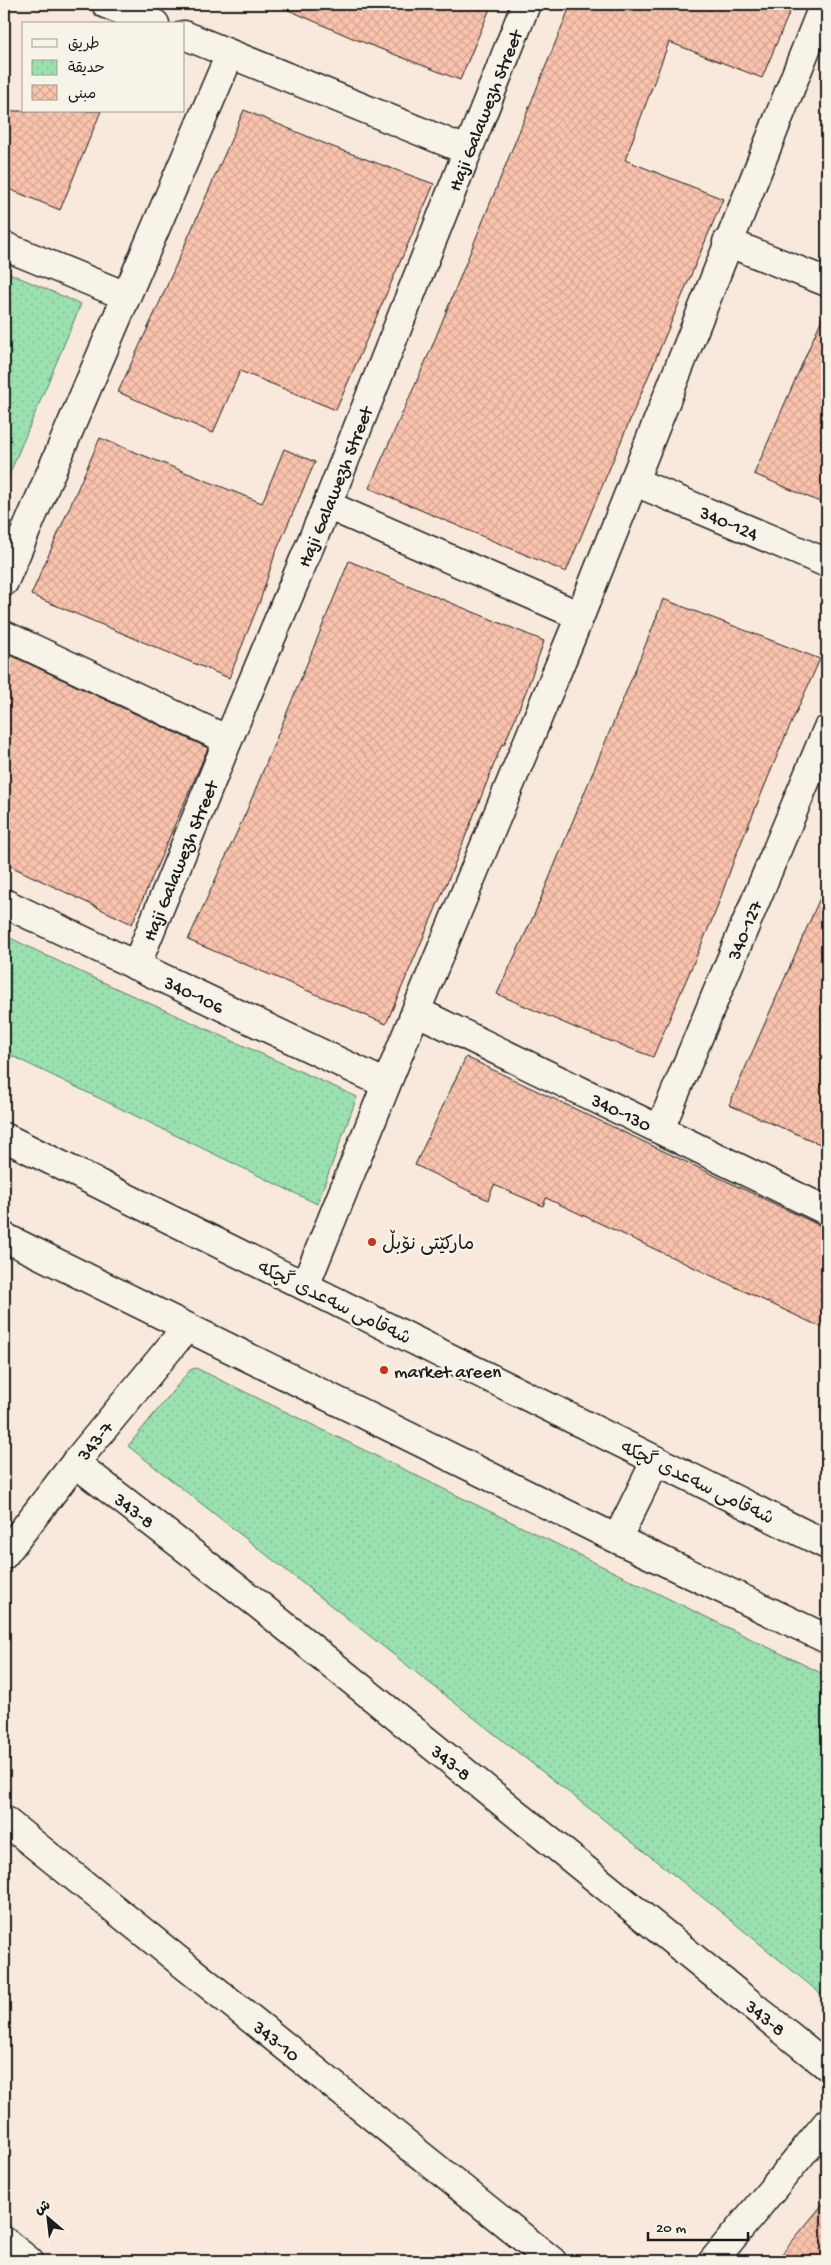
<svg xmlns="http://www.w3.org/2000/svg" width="831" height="2265" font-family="'Gochi Hand','Playpen Sans Arabic',sans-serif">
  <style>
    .park { fill: url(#park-dots); stroke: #5b7e66 }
    .building { fill: url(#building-cross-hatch); stroke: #1c1c1c }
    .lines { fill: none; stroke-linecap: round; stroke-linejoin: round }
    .minor-casing { stroke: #1c1c1c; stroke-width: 31 }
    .secondary-casing { stroke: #1c1c1c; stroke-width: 31 }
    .minor { stroke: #f7f3e8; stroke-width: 28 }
    .secondary { stroke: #f7f3e8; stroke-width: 28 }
    .poi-dot { fill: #c8321e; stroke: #f7f3e8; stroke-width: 2 }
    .labels { text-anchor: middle; stroke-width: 5; stroke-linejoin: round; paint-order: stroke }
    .street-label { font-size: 19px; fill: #1c1c1c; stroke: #f7f3e8 }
    .poi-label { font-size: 19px; fill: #1c1c1c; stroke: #f7f3e8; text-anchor: start }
  </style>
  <defs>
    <pattern id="park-dots" width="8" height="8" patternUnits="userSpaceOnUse" patternTransform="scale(1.25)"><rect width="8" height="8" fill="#9ae1af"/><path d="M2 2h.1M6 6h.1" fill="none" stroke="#84c096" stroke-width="1.8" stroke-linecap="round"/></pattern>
    <pattern id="building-cross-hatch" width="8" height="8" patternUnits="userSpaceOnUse" patternTransform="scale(1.25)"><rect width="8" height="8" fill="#fac3ad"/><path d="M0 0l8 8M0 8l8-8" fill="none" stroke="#d6a794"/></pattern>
  </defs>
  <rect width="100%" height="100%" fill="#f8e9dc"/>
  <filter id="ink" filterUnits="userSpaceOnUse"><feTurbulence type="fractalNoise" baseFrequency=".02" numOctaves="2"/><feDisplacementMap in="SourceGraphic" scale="10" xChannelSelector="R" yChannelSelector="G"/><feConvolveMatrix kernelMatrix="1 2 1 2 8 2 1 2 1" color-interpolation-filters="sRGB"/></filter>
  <g filter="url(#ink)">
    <path class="park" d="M 4,271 L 81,304 L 4,487 Z
      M 4,935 L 87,975 L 357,1097 L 317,1204 L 4,1052 Z
      M 196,1368 L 827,1676 L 827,1999 L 721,1912 L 128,1446 L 190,1370 Z"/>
    <path class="building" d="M 275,4 L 492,4 L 460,80 L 350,37 Z
      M 571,4 L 793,4 L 762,78 L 669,42 L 625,160 L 723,199 L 566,572 L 369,488 L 431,349 Z
      M 244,110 L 333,147 L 434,184 L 336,410 L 240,371 L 213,433 L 118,392 L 158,306 Z
      M 4,111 L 101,111 L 60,210 L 4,187 Z
      M 827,307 L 827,505 L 754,474 Z
      M 100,438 L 262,503 L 284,449 L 315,462 L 275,554 L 260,601 L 229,678 L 31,595 Z
      M 349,561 L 544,641 L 527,689 L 504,745 L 502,744 L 451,873 L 386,1024 L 188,940 L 247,810 Z
      M 663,599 L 820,659 L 782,744 L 734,860 L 715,913 L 653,1057 L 578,1029 L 497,994 L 534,915 L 654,624 Z
      M 4,652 L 208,748 L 132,924 L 4,863 Z
      M 827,882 L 827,1147 L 729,1105 Z
      M 466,1057 L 827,1229 L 827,1330 L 546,1198 L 543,1206 L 494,1185 L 488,1200 L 415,1165 Z
      M 827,2199 L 827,2261 L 776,2261 Z"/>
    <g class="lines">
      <defs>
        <g id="minor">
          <path d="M 106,4 L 155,24"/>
          <path d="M 184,35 L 466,150"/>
          <path d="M 727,242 L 827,282"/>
          <path d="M 4,246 L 126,296"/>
          <path id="s1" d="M 633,481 L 827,563"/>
          <path d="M 327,505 L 580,616"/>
          <path d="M 4,582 L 230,54"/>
          <path d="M 4,635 L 228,740"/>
          <path id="s2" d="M 4,903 L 386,1084"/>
          <path id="s3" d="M 136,966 L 228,740 L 327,505 L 526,4"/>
          <path id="s4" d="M 416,1011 L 827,1211"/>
          <path id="s5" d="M 660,1129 L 827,730"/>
          <path d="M 305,1286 L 416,1011 L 580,616 L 824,4"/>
          <path id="s6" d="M 75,1463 L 259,1605 L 827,2066"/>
          <path id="s7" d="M 4,1555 L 75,1463 L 187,1327"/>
          <path id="s8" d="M 4,1820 L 552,2261"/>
          <path d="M 4,2241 L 29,2261"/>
          <path d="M 713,2261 L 827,2123"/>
        </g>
        <path id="secondary" d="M 4,1137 L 827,1545
          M 4,1237 L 617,1539 L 827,1639
          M 617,1539 L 656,1460"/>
      </defs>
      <use href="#minor" class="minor-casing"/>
      <use href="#secondary" class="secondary-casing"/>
      <use href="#minor" class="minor"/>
      <use href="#secondary" class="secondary"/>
    </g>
  </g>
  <g class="poi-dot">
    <circle cx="372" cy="1242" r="5"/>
    <circle cx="384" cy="1370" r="5"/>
  </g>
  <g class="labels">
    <g class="street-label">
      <text dy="7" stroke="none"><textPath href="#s3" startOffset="924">Haji Galawezh Street</textPath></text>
      <text dy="7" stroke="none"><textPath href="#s3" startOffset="519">Haji Galawezh Street</textPath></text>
      <text dy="7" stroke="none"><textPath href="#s1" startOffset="105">340-124</textPath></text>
      <text dy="7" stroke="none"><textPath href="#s3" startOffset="114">Haji Galawezh Street</textPath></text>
      <text dy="7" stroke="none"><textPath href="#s5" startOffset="216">340-127</textPath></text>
      <text dy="7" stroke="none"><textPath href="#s2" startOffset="211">340-106</textPath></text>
      <text dy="7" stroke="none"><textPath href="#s4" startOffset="229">340-130</textPath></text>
      <text transform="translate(335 1301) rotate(26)" y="7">شەقامی سەعدی گچکە</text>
      <text dy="7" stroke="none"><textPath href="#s7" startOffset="146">343-7</textPath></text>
      <text transform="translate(698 1481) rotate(26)" y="7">شەقامی سەعدی گچکە</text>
      <text dy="7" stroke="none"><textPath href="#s6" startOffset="76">343-8</textPath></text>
      <text dy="7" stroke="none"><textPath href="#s6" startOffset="481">343-8</textPath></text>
      <text dy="7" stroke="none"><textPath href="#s6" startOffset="886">343-8</textPath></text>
      <text dy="7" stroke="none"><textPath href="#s8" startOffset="351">343-10</textPath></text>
    </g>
    <g class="poi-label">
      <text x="382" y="1249">مارکێتی نۆبڵ</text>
      <text x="394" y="1377">market areen</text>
    </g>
  </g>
  <rect width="831" height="2265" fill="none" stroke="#f7f3e8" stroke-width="20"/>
  <rect x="10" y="10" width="811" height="2245" fill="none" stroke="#1c1c1c" stroke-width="2" filter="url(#ink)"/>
  <rect x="22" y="22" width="162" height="90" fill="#f7f3e8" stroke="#9f9d96"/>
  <rect x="32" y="39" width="25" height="8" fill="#f7f3e8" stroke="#9f9d96"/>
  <text x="68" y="48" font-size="15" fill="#1c1c1c">طريق</text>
  <rect x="32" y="60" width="25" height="15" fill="url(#park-dots)" stroke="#9f9d96"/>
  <text x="68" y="72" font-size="15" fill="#1c1c1c">حديقة</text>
  <rect x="32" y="85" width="25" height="15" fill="url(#building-cross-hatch)" stroke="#9f9d96"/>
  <text x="68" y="98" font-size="15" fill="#1c1c1c">مبنى</text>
  <g transform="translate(48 2218) rotate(332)" stroke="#f7f3e8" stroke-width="4" paint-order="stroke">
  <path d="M0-4L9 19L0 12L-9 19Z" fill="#1c1c1c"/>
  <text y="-8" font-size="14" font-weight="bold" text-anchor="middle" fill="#1c1c1c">ش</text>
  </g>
  <path d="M648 2232v8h100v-8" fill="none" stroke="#1c1c1c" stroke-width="2.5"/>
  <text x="656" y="2232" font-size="15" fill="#1c1c1c" stroke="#f7f3e8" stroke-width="4" paint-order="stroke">20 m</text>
</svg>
